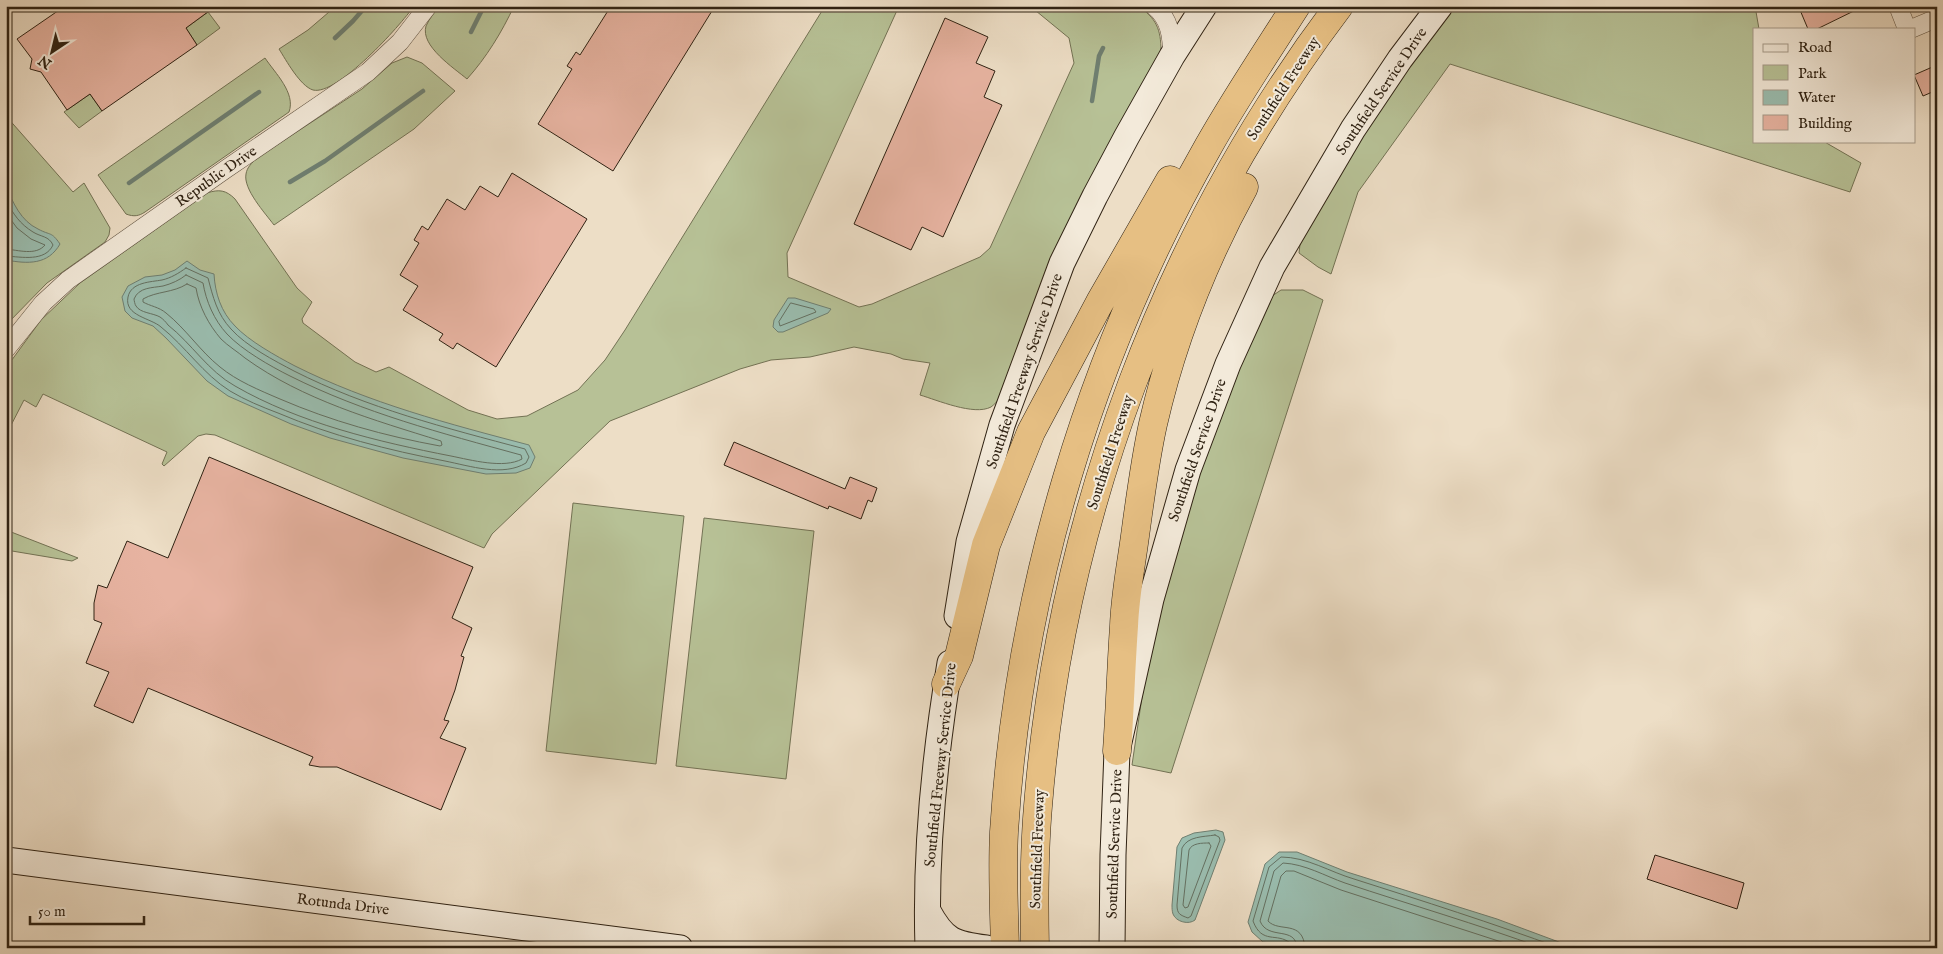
<svg xmlns="http://www.w3.org/2000/svg" width="1943" height="954" font-family="'IM FELL English',serif">
  <style>
    .green { fill: #b7c196; stroke: #737254 }
    .water { fill: #9abdaf; stroke: #6f7f71 }
    .lines { fill: none; stroke-linecap: round; stroke-linejoin: round }
    .shore { stroke: #647061; stroke-width: 1 }
    .stream { stroke: #6f7f71; stroke-width: 4.5 }
    .building { fill: #e7b3a1; stroke: #2f2213 }
    .street-casing { stroke: #5e5140; stroke-width: 19 }
    .secondary-casing { stroke: #2f2213; stroke-width: 27 }
    .highway-casing { stroke: #2f2213; stroke-width: 29 }
    .street { stroke: #f3eada; stroke-width: 18 }
    .secondary { stroke: #f3eada; stroke-width: 25 }
    .highway { stroke: #e6bf83; stroke-width: 28 }
    .labels { text-anchor: middle; stroke-width: 4; stroke-linejoin: round; paint-order: stroke }
    .street-label { font-size: 15px; fill: #2f2213; stroke: #f3eada }
  </style>
  <rect width="100%" height="100%" fill="#eddec6"/>
  <filter id="stains"><feTurbulence type="fractalNoise" baseFrequency=".004" numOctaves="4"/><feColorMatrix values="0 0 0 0 .2 0 0 0 0 .09 0 0 0 0 .02 0 0 0 .5 -.17"/></filter>
  <radialGradient id="worn" r=".72"><stop offset=".6" stop-color="#630" stop-opacity="0"/><stop offset="1" stop-color="#630" stop-opacity=".3"/></radialGradient>
  <path class="green" d="M 336,6 L 414,6 C 400,26 337,96 313,90 C 300,86 286,60 279,49 L 308,30 Z
    M 439,6 L 514,6 C 502,32 486,58 467,79 C 454,68 420,46 426,26 C 429,19 435,12 439,6 Z
    M 825,6 L 899,6 L 787,253 L 788,277 L 859,307 L 872,304 L 980,257 L 990,248 L 1074,63 L 1069,38 L 1030,6 L 1138,6 C 1156,18 1161,29 1161,51 L 1000,399 C 997,401 994,405 991,407 C 974,416 937,400 920,395 L 930,363 L 903,359 L 891,354 L 854,347 L 810,357 L 771,360 L 740,369 L 610,421 L 492,534 L 484,548 L 215,435 L 206,434 L 198,436 L 164,466 L 162,464 L 167,452 L 43,394 L 36,407 L 24,400 L 6,435 L 6,368 L 41,320 L 80,283 L 207,193 C 219,189 226,190 235,199 L 297,288 L 312,302 L 302,319 L 303,323 L 355,362 L 376,372 L 389,367 L 468,410 L 497,419 L 527,416 L 578,390 L 605,360 L 625,330 Z
    M 1452,6 L 1755,6 L 1759,29 L 1754,29 L 1754,141 L 1823,141 L 1861,163 L 1850,192 L 1450,64 L 1358,192 L 1331,274 L 1318,267 L 1299,253 L 1301,236 L 1377,109 Z
    M 208,12 L 220,28 L 197,45 L 186,28 Z
    M 407,57 L 422,63 L 455,91 L 414,129 L 274,225 C 265,213 243,189 246,174 C 247,167 252,163 257,158 L 362,89 L 392,63 Z
    M 265,58 C 275,73 296,93 289,112 L 145,212 C 139,216 134,217 126,214 L 98,175 Z
    M 90,94 L 102,111 L 79,128 L 64,112 Z
    M 6,116 L 73,192 L 84,183 L 110,228 L 109,235 L 105,242 L 47,283 L 6,325 Z
    M 1281,290 L 1303,290 L 1323,300 L 1171,773 L 1132,765 L 1142,697 L 1158,611 L 1195,483 L 1226,396 L 1269,298 Z
    M 573,503 L 684,516 L 656,764 L 546,751 Z
    M 704,518 L 814,531 L 786,779 L 676,766 Z
    M 6,530 L 78,558 L 72,561 L 6,550 Z"/>
  <path class="water" d="M 6,186 C 13,203 21,221 38,229 C 51,236 51,231 60,244 C 48,265 28,264 6,260 Z
    M 187,261 L 200,270 L 214,274 C 215,293 221,312 235,326 C 249,341 276,356 295,366 C 369,403 449,424 529,445 L 535,457 L 530,468 L 516,473 L 486,474 L 403,458 L 330,438 L 291,424 L 228,396 L 207,381 L 166,338 L 153,326 L 132,318 L 125,311 L 122,297 L 128,286 L 145,277 L 162,275 L 175,270 Z
    M 788,298 L 795,298 L 831,309 L 828,313 L 783,332 L 778,332 L 773,327 L 774,320 Z
    M 1216,830 L 1223,832 L 1225,840 L 1195,920 C 1189,925 1176,922 1173,914 C 1172,911 1172,908 1172,905 L 1177,847 L 1182,838 L 1194,833 Z
    M 1279,852 L 1297,852 L 1347,872 L 1497,919 L 1575,948 L 1306,948 L 1263,942 L 1252,932 L 1248,922 L 1265,864 Z"/>
  <g class="lines">
    <path class="shore" d="M 6,200 C 13,214 20,224 33,232 C 41,237 49,236 53,245 C 45,262 22,257 6,256
      M 6,213 L 17,228 L 31,239 L 45,245 C 36,256 18,250 6,249
      M 186,268 L 208,278 C 213,297 217,314 231,329 C 246,346 275,361 294,371 C 367,408 446,428 525,449 L 529,457 L 526,463 C 503,477 470,466 445,461 C 388,450 332,436 278,413 C 262,407 245,400 230,391 C 203,374 186,347 161,327 C 151,318 124,316 128,297 C 131,282 151,282 162,280 C 171,278 179,273 186,268 Z
      M 186,275 L 203,283 C 206,301 214,320 227,334 C 242,350 270,366 290,376 C 364,413 441,433 521,455 L 522,459 C 504,469 471,460 451,456 C 379,442 299,423 235,386 C 208,371 192,344 168,325 C 166,322 163,319 160,317 C 153,313 140,313 136,306 C 135,305 134,300 134,299 C 139,287 152,288 163,286 C 171,284 180,280 186,275 Z
      M 187,284 L 196,288 C 199,307 209,325 221,339 C 228,346 238,352 245,358 C 303,400 374,420 441,441 L 442,445 L 440,446 C 385,436 331,421 280,399 C 259,390 237,381 220,367 C 200,351 186,329 166,313 C 159,307 150,306 143,302 L 143,299 C 157,291 173,293 187,284 Z
      M 791,303 L 814,309 L 816,312 L 780,326 L 779,322 Z
      M 1215,835 L 1219,837 L 1220,840 L 1191,916 L 1188,918 C 1180,915 1177,914 1177,905 L 1182,848 C 1188,836 1203,837 1215,835 Z
      M 1209,843 L 1211,846 L 1188,907 L 1185,908 L 1183,905 L 1189,850 C 1192,843 1202,843 1209,843 Z
      M 1291,948 L 1290,943 C 1277,932 1262,945 1253,921 L 1269,867 L 1281,857 C 1307,857 1330,872 1354,879 C 1423,901 1492,923 1560,948
      M 1297,948 C 1296,925 1268,941 1260,921 L 1274,871 L 1283,863 C 1305,864 1325,876 1345,883 C 1411,905 1477,924 1542,948
      M 1305,948 C 1303,919 1279,933 1268,921 L 1281,876 L 1286,871 L 1294,871 L 1341,890 L 1520,948"/>
    <path class="stream" d="M 471,32 L 484,6
      M 335,38 L 353,21 L 366,6
      M 1092,101 L 1099,56 L 1103,48
      M 290,182 L 325,161 L 423,91
      M 129,183 L 259,92"/>
  </g>
  <path class="building" d="M 65,6 L 216,6 L 186,28 L 197,45 L 102,111 L 90,94 L 67,110 L 41,72 L 30,69 L 32,59 L 17,39 Z
    M 611,6 L 715,6 L 613,171 L 538,124 L 572,69 L 567,66 L 576,52 L 580,55 Z
    M 1808,6 L 1864,6 L 1817,29 L 1808,29 L 1800,10 Z
    M 945,18 L 988,37 L 976,63 L 995,71 L 984,97 L 1002,105 L 943,237 L 922,227 L 911,250 L 854,224 Z
    M 1937,65 L 1937,90 L 1923,96 L 1914,75 Z
    M 512,173 L 587,219 L 496,367 L 457,343 L 453,349 L 439,340 L 443,334 L 403,310 L 418,286 L 400,275 L 419,243 L 414,240 L 422,226 L 428,230 L 447,199 L 465,210 L 480,186 L 498,197 Z
    M 734,442 L 845,489 L 850,477 L 877,488 L 872,502 L 868,500 L 861,519 L 829,506 L 828,509 L 724,465 Z
    M 209,457 L 473,567 L 452,618 L 472,628 L 461,656 L 464,657 L 455,690 L 444,720 L 449,721 L 440,738 L 466,748 L 441,810 L 337,767 L 320,767 L 309,765 L 313,757 L 148,688 L 133,723 L 94,706 L 109,672 L 86,663 L 102,623 L 94,620 L 94,603 L 98,585 L 107,588 L 127,541 L 168,558 Z
    M 1655,855 L 1744,883 L 1737,909 L 1647,879 Z"/>
  <g class="lines">
    <defs>
      <path id="street" d="M 1154,6 C 1170,19 1172,36 1172,56
        M 1898,6 L 1907,29
        M 1911,29 L 1937,18
        M 6,349 L 43,303 L 68,280 L 226,169 L 368,72 L 400,42 L 428,6"/>
      <path id="secondary" d="M 957,616 L 969,542 L 1002,425 L 1062,263 L 1095,196 L 1127,136 L 1172,56 L 1204,6
        M 6,860 L 680,948
        M 928,911 C 944,941 954,944 986,948
        M 928,948 C 925,857 935,753 950,663
        M 1112,948 L 1113,855 L 1117,751 L 1151,599 L 1188,470 L 1228,364 L 1272,267 L 1353,129 L 1400,59 L 1440,6"/>
      <path id="highway" d="M 946,684 L 959,656 L 986,545 L 1031,432 L 1100,302 L 1170,180
        M 1117,751 C 1120,709 1121,668 1124,626 C 1125,596 1131,566 1135,536 C 1140,499 1145,460 1153,424 C 1172,341 1203,262 1244,187
        M 1005,948 C 1004,909 1002,870 1004,832 C 1019,592 1089,356 1208,147 C 1235,99 1266,53 1296,6
        M 1035,948 C 1034,901 1034,853 1038,806 C 1061,518 1165,236 1339,6"/>
    </defs>
    <use href="#street" class="street-casing"/>
    <use href="#secondary" class="secondary-casing"/>
    <use href="#highway" class="highway-casing"/>
    <use href="#street" class="street"/>
    <use href="#secondary" class="secondary"/>
    <use href="#highway" class="highway"/>
  </g>
  <g class="labels">
    <g class="street-label">
      <text transform="translate(1283 88) rotate(-57)" y="5">Southfield Freeway</text>
      <text transform="translate(1381 91) rotate(-56)" y="5">Southfield Service Drive</text>
      <text transform="translate(216 176) rotate(-35)" y="5">Republic Drive</text>
      <text transform="translate(1024 371) rotate(-71)" y="5">Southfield Freeway Service Drive</text>
      <text transform="translate(1197 450) rotate(-71)" y="5">Southfield Service Drive</text>
      <text transform="translate(1110 452) rotate(-72)" y="5">Southfield Freeway</text>
      <text transform="translate(940 765) rotate(-84)" y="5">Southfield Freeway Service Drive</text>
      <text transform="translate(1114 844) rotate(-88)" y="5">Southfield Service Drive</text>
      <text transform="translate(1037 849) rotate(-88)" y="5">Southfield Freeway</text>
      <text transform="translate(343 904) rotate(7)" y="5">Rotunda Drive</text>
    </g>
  </g>
  <rect width="1943" height="954" fill="none" stroke="#eddec6" stroke-width="25"/>
  <rect x="8" y="8" width="1928" height="939" fill="none" stroke="#2f2213" stroke-width="2.5"/>
  <rect x="12" y="12" width="1918" height="929" fill="none" stroke="#2f2213"/>
  <rect x="1753" y="28" width="162" height="115" fill="#f3eada" stroke="#a59a8a"/>
  <rect x="1763" y="44" width="25" height="8" fill="#f3eada" stroke="#a59a8a"/>
  <text x="1798" y="52" font-size="15" fill="#2f2213">Road</text>
  <rect x="1763" y="65" width="25" height="15" fill="#b7c196" stroke="#a59a8a"/>
  <text x="1798" y="78" font-size="15" fill="#2f2213">Park</text>
  <rect x="1763" y="90" width="25" height="15" fill="#9abdaf" stroke="#a59a8a"/>
  <text x="1798" y="102" font-size="15" fill="#2f2213">Water</text>
  <rect x="1763" y="115" width="25" height="15" fill="#e7b3a1" stroke="#a59a8a"/>
  <text x="1798" y="128" font-size="15" fill="#2f2213">Building</text>
  <g transform="translate(52 52) rotate(215)" stroke="#f3eada" stroke-width="4" paint-order="stroke">
  <path d="M0-4L9 19L0 12L-9 19Z" fill="#2f2213"/>
  <text y="-8" font-size="14" font-weight="bold" text-anchor="middle" fill="#2f2213">N</text>
  </g>
  <path d="M30 916v8h114v-8" fill="none" stroke="#2f2213" stroke-width="2.5"/>
  <text x="38" y="916" font-size="15" fill="#2f2213" stroke="#f3eada" stroke-width="4" paint-order="stroke">50 m</text>
  <rect width="100%" height="100%" filter="url(#stains)"/>
  <rect width="100%" height="100%" fill="url(#worn)"/>
</svg>
